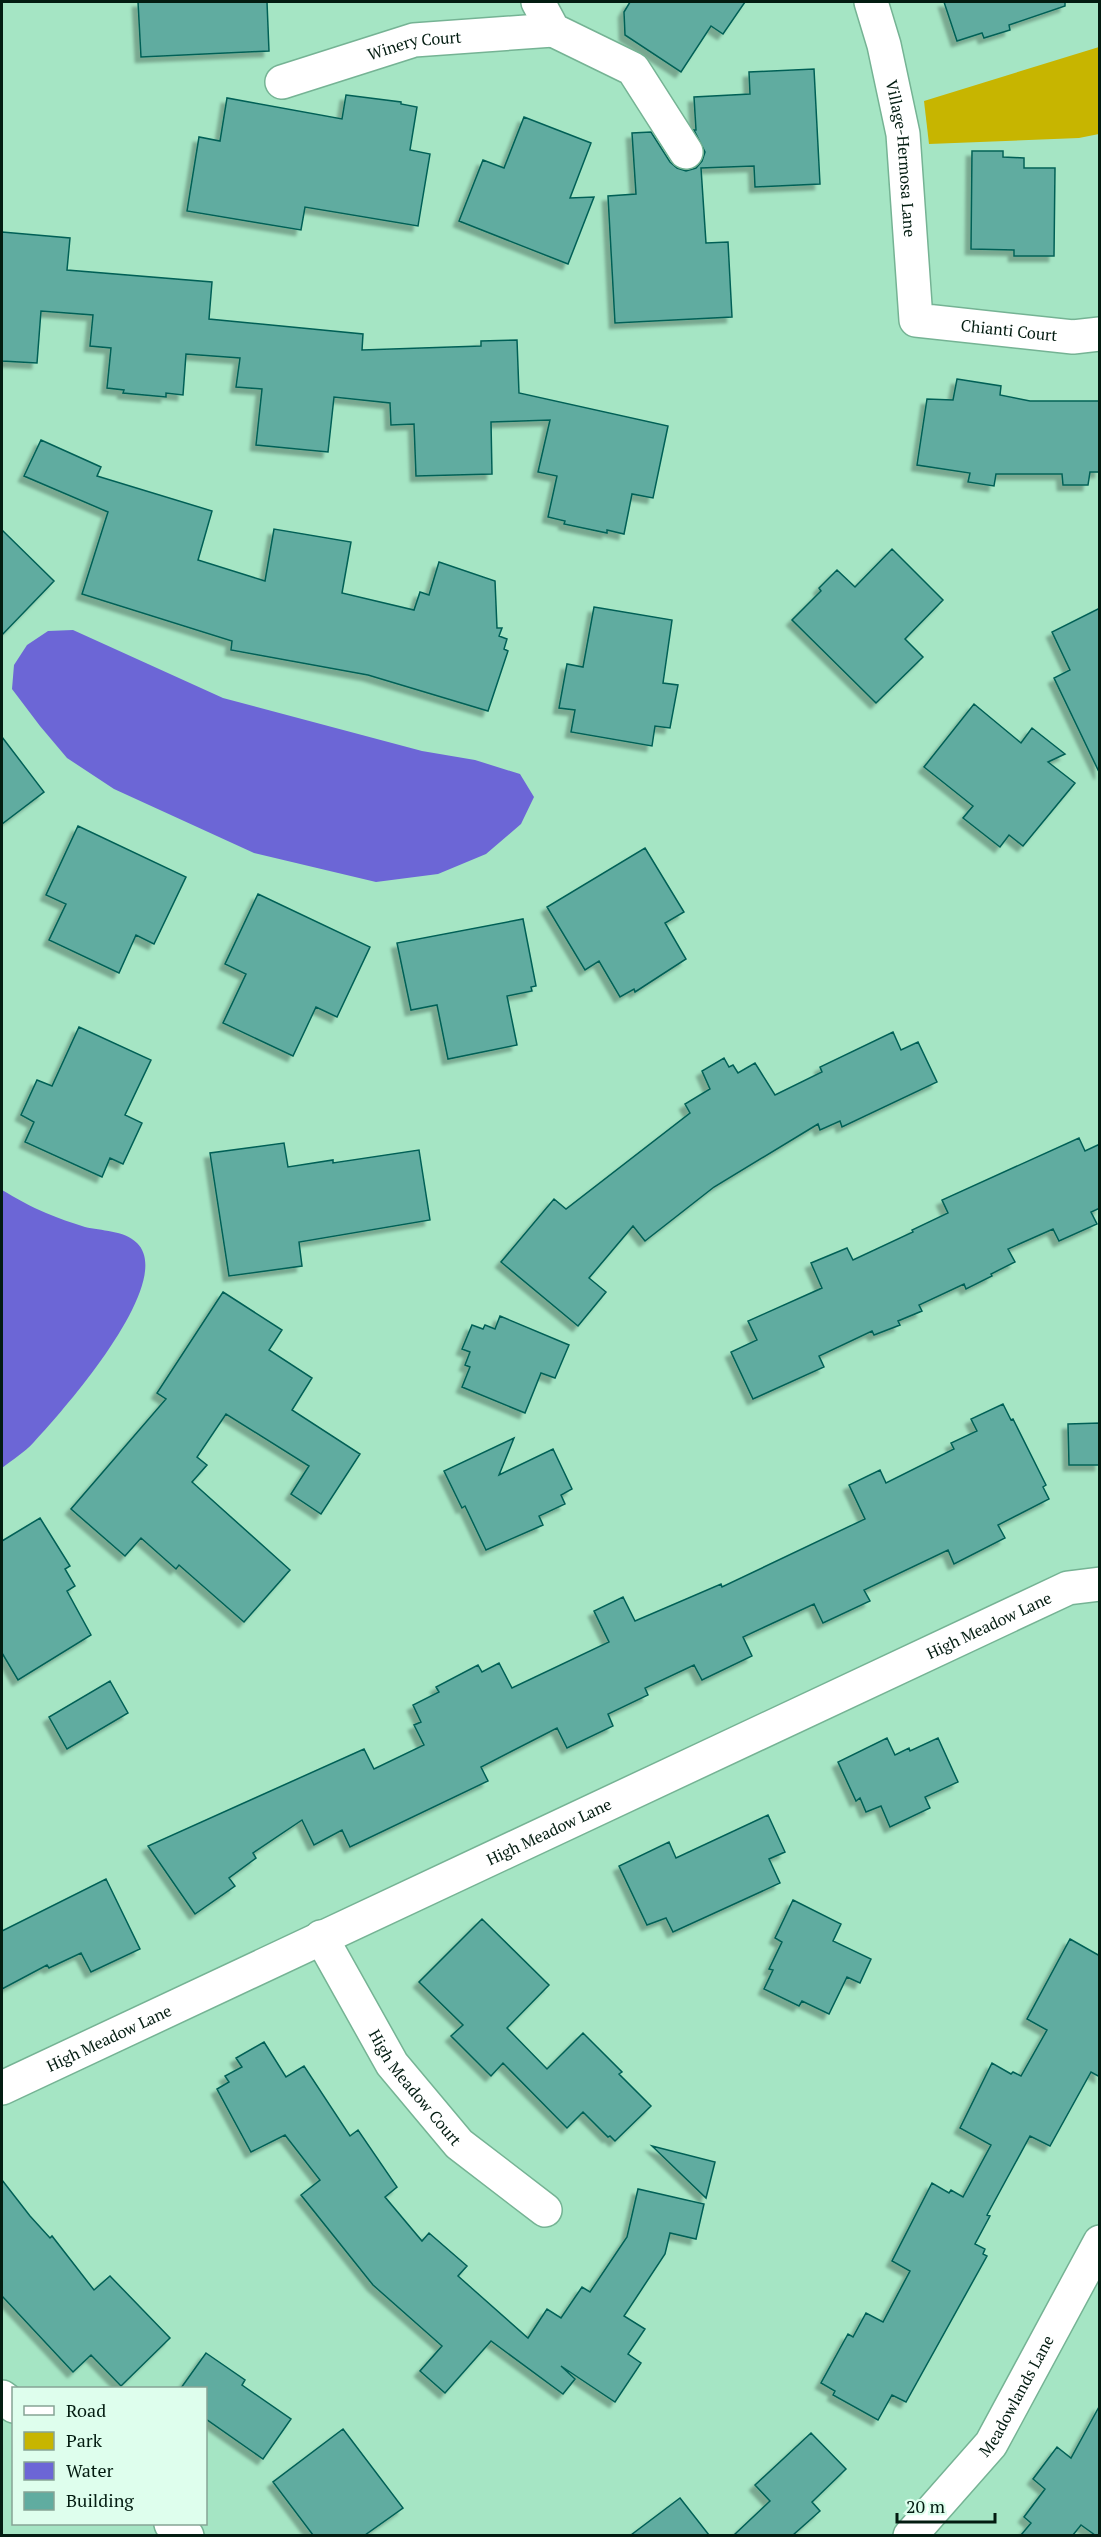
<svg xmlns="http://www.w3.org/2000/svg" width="1101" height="2537" font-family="'PT Serif',serif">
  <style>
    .green { fill: #c7b500 }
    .water { fill: #6c66d6 }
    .building { fill: #60aca0; stroke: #036157; stroke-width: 1.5; filter: url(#shadow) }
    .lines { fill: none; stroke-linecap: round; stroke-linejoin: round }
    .minor-casing { stroke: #75b394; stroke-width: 36 }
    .minor { stroke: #fff; stroke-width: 33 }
    .labels { text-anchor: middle; stroke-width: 5; stroke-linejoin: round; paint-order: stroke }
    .street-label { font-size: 16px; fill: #031c11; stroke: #defeed }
  </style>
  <defs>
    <filter id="shadow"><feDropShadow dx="-5.5" dy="5.5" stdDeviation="1.5" flood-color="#0004"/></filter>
  </defs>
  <rect width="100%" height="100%" fill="#a5e5c4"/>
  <path class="green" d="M 1099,47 L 1099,134 L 1079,138 L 929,144 L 924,101 Z"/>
  <path class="water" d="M 73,630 L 223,698 L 422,751 L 475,760 L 520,774 L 534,797 L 521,824 L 486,854 L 438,874 L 376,882 L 254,853 L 114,789 L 67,758 L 40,726 L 12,689 L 14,665 L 27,645 L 48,631 Z
    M 2,1190 C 16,1198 31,1207 46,1213 C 58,1218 72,1223 85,1227 C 101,1231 124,1230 137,1243 C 177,1282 62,1412 34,1442 C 25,1452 12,1460 2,1468 Z"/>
  <path class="building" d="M 138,2 L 267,2 L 269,51 L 141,57 Z
    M 630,2 L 745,2 L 723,34 L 711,26 L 681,72 L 625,35 L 624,12 Z
    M 944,2 L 1065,2 L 1065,6 L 1009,25 L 1010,30 L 984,38 L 982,33 L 957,41 Z
    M 814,69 L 820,184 L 755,187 L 754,166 L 701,168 L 706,243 L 728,242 L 732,317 L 615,323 L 608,196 L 636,194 L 632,133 L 651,132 L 670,162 L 677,168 L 686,171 L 696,168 L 702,161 L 705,152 L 694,130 L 696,130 L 694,97 L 750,94 L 749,72 Z
    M 346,95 L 401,102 L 401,104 L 417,107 L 410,150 L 430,154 L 418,226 L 305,207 L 301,230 L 187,211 L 199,137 L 220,141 L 227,98 L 342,119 Z
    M 524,117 L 591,143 L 570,198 L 594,197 L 568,264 L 459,221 L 483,160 L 504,168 Z
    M 972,151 L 1003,151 L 1003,157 L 1024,158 L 1024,168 L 1055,168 L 1054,256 L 1014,256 L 1014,250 L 971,249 Z
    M 2,232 L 70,238 L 67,270 L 212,282 L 209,319 L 363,334 L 362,350 L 481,346 L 481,341 L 517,340 L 519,393 L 668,426 L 653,498 L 632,494 L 624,534 L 607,530 L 607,533 L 564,524 L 565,521 L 548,517 L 557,476 L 538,472 L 550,420 L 491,422 L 492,474 L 416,476 L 414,424 L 391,425 L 390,403 L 334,397 L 328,452 L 256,445 L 262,389 L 236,387 L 240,358 L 186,354 L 183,395 L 166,393 L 166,397 L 123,393 L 124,390 L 107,388 L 111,348 L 90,346 L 93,315 L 41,311 L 37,363 L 2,361 Z
    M 957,379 L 1001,386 L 1000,395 L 1030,401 L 1100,401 L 1100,472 L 1090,472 L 1088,485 L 1063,485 L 1062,474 L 996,474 L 994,486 L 968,482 L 970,473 L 917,465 L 927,399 L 953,400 Z
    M 41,440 L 101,467 L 97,476 L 212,511 L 198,560 L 265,581 L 274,529 L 351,542 L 342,593 L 414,610 L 420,592 L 429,595 L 439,562 L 495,581 L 497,628 L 502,628 L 499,636 L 507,639 L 504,649 L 508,651 L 488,711 L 368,675 L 231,650 L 232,641 L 82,594 L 108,512 L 24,476 Z
    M 2,530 L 54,581 L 2,635 Z
    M 892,549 L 943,600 L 905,639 L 923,657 L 876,703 L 792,620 L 821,591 L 819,588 L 837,570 L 855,587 Z
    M 594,607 L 672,620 L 663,683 L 678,685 L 670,728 L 655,726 L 652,746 L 571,732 L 575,710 L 559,708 L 567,664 L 583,667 Z
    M 1100,608 L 1100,774 L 1054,678 L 1070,670 L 1052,632 Z
    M 974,704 L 1021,743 L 1032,728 L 1065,754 L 1048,762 L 1075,783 L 1023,846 L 1009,835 L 1000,847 L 963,818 L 973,806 L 924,767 Z
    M 2,737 L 44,792 L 2,824 Z
    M 78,826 L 186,877 L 154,944 L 136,935 L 119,973 L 49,940 L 66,904 L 46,895 Z
    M 645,848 L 684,912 L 665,923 L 686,959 L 635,992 L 634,989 L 620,997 L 599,961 L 585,970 L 547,907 Z
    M 258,894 L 370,947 L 337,1017 L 316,1007 L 293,1056 L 223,1023 L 246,974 L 225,964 Z
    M 523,919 L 536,986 L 531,987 L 532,991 L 507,996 L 517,1045 L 448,1059 L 437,1005 L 411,1010 L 397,943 Z
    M 79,1027 L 151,1060 L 125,1115 L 142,1123 L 123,1164 L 110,1158 L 102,1177 L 25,1142 L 34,1122 L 21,1115 L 37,1080 L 52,1086 Z
    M 893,1032 L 901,1050 L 918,1042 L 937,1082 L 842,1127 L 840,1121 L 820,1130 L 818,1124 L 714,1187 L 645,1241 L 633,1226 L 589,1278 L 606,1292 L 578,1326 L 501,1262 L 554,1199 L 566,1209 L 690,1113 L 685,1104 L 710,1089 L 702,1071 L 724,1058 L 729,1067 L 733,1065 L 738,1073 L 755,1063 L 775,1095 L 822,1072 L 820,1067 Z
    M 1079,1138 L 1085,1151 L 1100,1144 L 1100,1208 L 1091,1212 L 1097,1224 L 1059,1241 L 1053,1229 L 1008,1249 L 1015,1262 L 991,1274 L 992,1276 L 966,1289 L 964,1284 L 919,1305 L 922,1311 L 898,1321 L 900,1325 L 874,1335 L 872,1331 L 819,1356 L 824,1367 L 753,1399 L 731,1352 L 757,1340 L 748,1321 L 822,1288 L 811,1263 L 847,1248 L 853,1260 L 913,1232 L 912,1230 L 948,1213 L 942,1200 Z
    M 284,1143 L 288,1167 L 333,1160 L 333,1163 L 419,1150 L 430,1220 L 299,1242 L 302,1266 L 229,1276 L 210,1153 Z
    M 223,1292 L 282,1330 L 269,1350 L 312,1378 L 292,1410 L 360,1454 L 321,1514 L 291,1494 L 309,1466 L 226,1414 L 197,1457 L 207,1465 L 192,1482 L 290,1570 L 244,1622 L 179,1565 L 176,1569 L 141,1538 L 125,1556 L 71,1509 L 166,1399 L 157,1393 Z
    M 500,1316 L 569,1345 L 555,1378 L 541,1373 L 525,1413 L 462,1387 L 470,1367 L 465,1365 L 470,1352 L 462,1349 L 472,1325 L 483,1329 L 485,1325 L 495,1329 Z
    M 1003,1404 L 1011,1420 L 1013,1419 L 1046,1485 L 1043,1487 L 1049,1499 L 998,1525 L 1005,1538 L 954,1564 L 948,1550 L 864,1590 L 870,1601 L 823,1623 L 814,1604 L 743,1637 L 752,1656 L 702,1680 L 694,1665 L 645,1688 L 648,1695 L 608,1714 L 613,1726 L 567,1748 L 557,1728 L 481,1767 L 488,1781 L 350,1847 L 342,1830 L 314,1845 L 302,1820 L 253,1853 L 256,1858 L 229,1878 L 235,1886 L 195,1914 L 148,1846 L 364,1749 L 374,1769 L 424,1745 L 414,1725 L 421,1722 L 413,1705 L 439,1692 L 436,1687 L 478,1665 L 482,1672 L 499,1663 L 512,1688 L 609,1642 L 594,1611 L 623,1597 L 635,1621 L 721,1584 L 722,1587 L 865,1519 L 849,1485 L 880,1470 L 886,1483 L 954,1449 L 951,1443 L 977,1431 L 971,1419 Z
    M 1100,1423 L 1100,1465 L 1069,1465 L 1068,1424 Z
    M 514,1438 L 499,1475 L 553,1449 L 572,1489 L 561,1495 L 565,1504 L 539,1516 L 543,1525 L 486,1550 L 465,1506 L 462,1508 L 444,1471 Z
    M 40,1518 L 70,1566 L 65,1569 L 75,1586 L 67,1591 L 91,1635 L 18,1680 L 2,1653 L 2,1541 Z
    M 110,1681 L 128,1713 L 67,1749 L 49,1717 Z
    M 887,1738 L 895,1755 L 909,1748 L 910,1751 L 938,1738 L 958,1782 L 925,1797 L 930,1808 L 890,1827 L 881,1806 L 866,1812 L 860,1798 L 856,1801 L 838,1762 Z
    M 768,1815 L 785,1852 L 769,1859 L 780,1883 L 673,1932 L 666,1918 L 647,1925 L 619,1866 L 669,1842 L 676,1858 Z
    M 106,1879 L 140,1949 L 91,1972 L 81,1953 L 49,1968 L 47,1965 L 2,1989 L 2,1931 Z
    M 793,1900 L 841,1924 L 833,1941 L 871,1959 L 860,1983 L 847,1977 L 829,2014 L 802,2001 L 799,2006 L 764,1989 L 773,1970 L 769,1969 L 782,1942 L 775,1938 Z
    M 482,1919 L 549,1985 L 507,2028 L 547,2069 L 583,2033 L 622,2072 L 619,2074 L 651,2106 L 615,2141 L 610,2136 L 608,2137 L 583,2112 L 567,2128 L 503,2063 L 491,2076 L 451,2036 L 463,2025 L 419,1982 Z
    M 1070,1939 L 1100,1956 L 1100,2077 L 1091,2072 L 1050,2146 L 1030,2136 L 987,2215 L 990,2216 L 975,2244 L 985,2249 L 983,2254 L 987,2256 L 906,2402 L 892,2395 L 878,2420 L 833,2395 L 835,2391 L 821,2383 L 848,2334 L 853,2337 L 866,2313 L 883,2322 L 910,2271 L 892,2261 L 932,2183 L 949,2193 L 951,2190 L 963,2197 L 991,2145 L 960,2128 L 992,2063 L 1011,2074 L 1013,2072 L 1021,2076 L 1047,2030 L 1027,2019 Z
    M 264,2042 L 286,2077 L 304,2066 L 350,2136 L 358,2130 L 397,2187 L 385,2197 L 422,2241 L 429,2233 L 467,2266 L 458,2276 L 528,2338 L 547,2309 L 561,2318 L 582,2287 L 590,2292 L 627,2237 L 638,2189 L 704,2204 L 696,2239 L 670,2233 L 665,2254 L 624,2316 L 645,2329 L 628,2354 L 641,2363 L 615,2402 L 561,2366 L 575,2379 L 563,2394 L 491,2341 L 445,2393 L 420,2371 L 442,2346 L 373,2285 L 301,2195 L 320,2180 L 285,2135 L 251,2152 L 217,2089 L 229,2082 L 225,2076 L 242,2067 L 236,2058 Z
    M 652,2146 L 715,2162 L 706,2198 Z
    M 2,2180 L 30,2216 L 50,2238 L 52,2236 L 94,2290 L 110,2276 L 170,2338 L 121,2386 L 91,2355 L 73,2372 L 2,2296 Z
    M 206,2353 L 245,2380 L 242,2385 L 291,2419 L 263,2459 L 206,2419 L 206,2388 L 181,2388 Z
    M 1100,2405 L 1100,2535 L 1095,2535 L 1081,2525 L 1073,2535 L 1021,2535 L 1031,2523 L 1024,2517 L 1045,2489 L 1033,2479 L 1057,2447 L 1071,2458 Z
    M 343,2429 L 403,2508 L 365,2535 L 313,2535 L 273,2482 Z
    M 811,2433 L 846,2469 L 812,2502 L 820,2511 L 793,2535 L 734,2535 L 770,2501 L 755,2485 Z
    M 680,2498 L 709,2535 L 631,2535 Z"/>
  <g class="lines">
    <defs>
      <g id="minor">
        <path d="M 538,2 L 553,30 L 633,69 L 686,152"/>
        <path id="s1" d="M 871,2 L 884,45 L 903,134 L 916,320 L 1073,337 L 1100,334"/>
        <path id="s2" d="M 282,82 L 414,40 L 553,30"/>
        <path id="s3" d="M 321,1937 L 392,2064 L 459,2144 L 545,2210"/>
        <path id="s4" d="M 2,2088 L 1068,1588 L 1100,1584"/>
        <path d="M 2,2397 L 14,2406"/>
        <path d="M 171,2524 L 187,2536"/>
        <path id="s5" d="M 910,2536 L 991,2444 L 1100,2242"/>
      </g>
    </defs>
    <use href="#minor" class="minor-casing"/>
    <use href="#minor" class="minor"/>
  </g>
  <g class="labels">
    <g class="street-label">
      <text dy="6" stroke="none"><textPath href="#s2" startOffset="138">Winery Court</textPath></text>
      <text dy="6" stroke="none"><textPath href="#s1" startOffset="160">Village-Hermosa Lane</textPath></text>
      <text dy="6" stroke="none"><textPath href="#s1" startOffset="416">Chianti Court</textPath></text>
      <text dy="6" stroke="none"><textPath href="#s4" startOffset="1090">High Meadow Lane</textPath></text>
      <text dy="6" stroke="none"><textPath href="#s4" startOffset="604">High Meadow Lane</textPath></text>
      <text dy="6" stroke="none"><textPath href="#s4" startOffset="118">High Meadow Lane</textPath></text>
      <text dy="6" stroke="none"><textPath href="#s3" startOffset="178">High Meadow Court</textPath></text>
      <text dy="6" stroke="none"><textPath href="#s5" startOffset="177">Meadowlands Lane</textPath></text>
    </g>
  </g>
  <rect width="1101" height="2537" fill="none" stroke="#031c11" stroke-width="6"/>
  <rect x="12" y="2387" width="195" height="138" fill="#defeed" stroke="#86a495" stroke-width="1.5"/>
  <rect x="24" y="2406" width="30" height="9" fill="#ffffff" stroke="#86a495" stroke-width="1.5"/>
  <text x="66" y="2417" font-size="18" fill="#031c11">Road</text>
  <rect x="24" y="2432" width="30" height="18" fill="#c7b500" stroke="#86a495" stroke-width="1.5"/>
  <text x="66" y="2447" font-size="18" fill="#031c11">Park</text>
  <rect x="24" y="2462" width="30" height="18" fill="#6c66d6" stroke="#86a495" stroke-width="1.5"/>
  <text x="66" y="2477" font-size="18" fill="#031c11">Water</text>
  <rect x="24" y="2492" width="30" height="18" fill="#60aca0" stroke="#86a495" stroke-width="1.5"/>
  <text x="66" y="2507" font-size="18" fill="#031c11">Building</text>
  <path d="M897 2513v9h98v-9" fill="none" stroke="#031c11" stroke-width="3"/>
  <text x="906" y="2513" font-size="18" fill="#031c11" stroke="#defeed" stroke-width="4.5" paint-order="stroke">20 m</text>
</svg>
